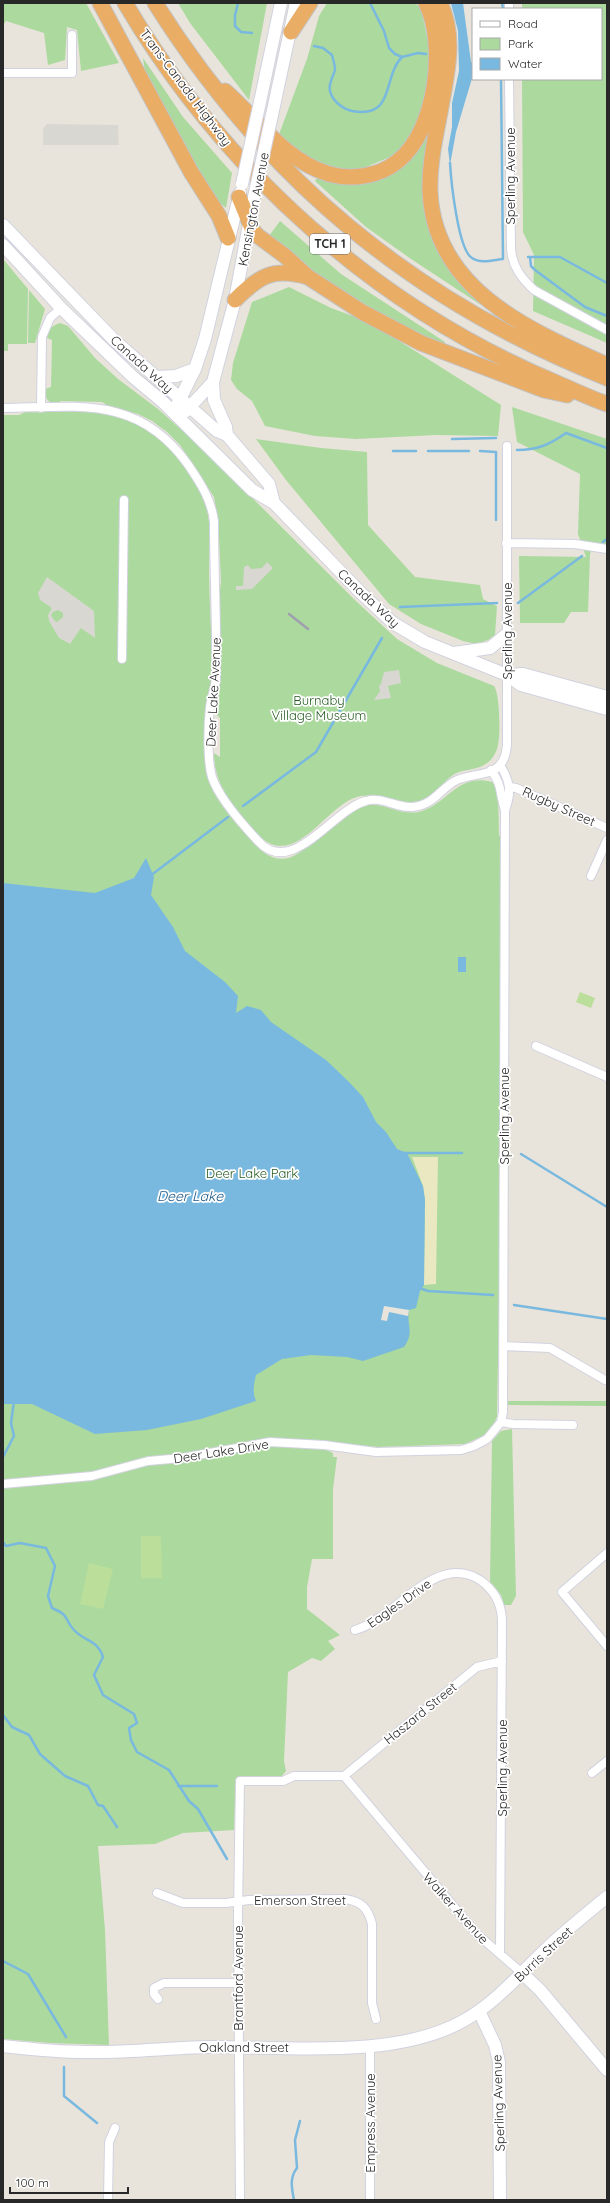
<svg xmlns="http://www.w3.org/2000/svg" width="610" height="2203" font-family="Quicksand,sans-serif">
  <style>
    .green { fill: #abd99e }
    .sand { fill: #eae8c1 }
    .pitch { fill: #bbdf9a }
    .plaza { fill: #d9d7d1; fill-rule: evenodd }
    .water { fill: #7ab9df }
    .pier { fill: #e9e4db }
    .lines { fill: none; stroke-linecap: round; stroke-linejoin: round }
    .stream { stroke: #7ab9df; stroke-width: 2.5 }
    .street-casing { stroke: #d1d2df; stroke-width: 10 }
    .secondary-casing { stroke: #d1d2df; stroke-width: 14 }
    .highway-casing { stroke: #c3c3c3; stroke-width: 17 }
    .street { stroke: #fff; stroke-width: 8 }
    .secondary { stroke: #fff; stroke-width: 12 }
    .highway { stroke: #eaad65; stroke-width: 15 }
    .rail { stroke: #9f9fb0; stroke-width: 2.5 }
    .secondary-bridge-casing { stroke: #d1d2df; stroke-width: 14; stroke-linecap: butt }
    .secondary-bridge { stroke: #fff; stroke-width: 12 }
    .labels { text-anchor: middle; stroke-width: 3.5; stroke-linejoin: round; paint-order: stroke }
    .shield { fill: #fff; stroke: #686868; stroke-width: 1 }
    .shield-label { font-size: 12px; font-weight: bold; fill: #282828 }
    .street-label { font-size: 13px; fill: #282828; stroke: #fff }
    .park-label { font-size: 13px; fill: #275b22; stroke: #fff }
    .water-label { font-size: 14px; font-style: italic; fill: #1d5787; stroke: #fff }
  </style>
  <rect width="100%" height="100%" fill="#e9e4db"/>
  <path class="green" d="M 3,3 L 86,3 L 119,63 L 81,71 L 77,30 L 67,27 L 65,60 L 48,65 L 44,33 L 6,21 L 3,25 Z
    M 178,3 L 267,3 L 249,100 L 190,23 Z
    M 327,3 L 415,3 L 421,8 L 428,42 L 429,68 L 425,94 L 418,120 L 410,137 L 395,155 L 356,171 L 342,170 L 319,165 L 278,137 L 307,59 L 319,16 Z
    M 522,3 L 607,3 L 607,343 L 533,311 L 534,255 L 523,232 L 522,79 L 601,79 L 601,9 L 522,9 Z
    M 143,58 L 183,117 L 232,173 L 226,208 L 212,196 L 206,182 L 170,120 L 145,73 Z
    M 427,129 L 430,130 L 426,149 L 452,271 L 481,305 L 411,259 L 366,227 L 315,181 L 318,177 C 331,178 373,181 383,178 C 406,170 420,151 427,129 Z
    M 280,221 L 341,274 L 445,342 L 445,346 L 363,305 L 309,269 L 269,236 Z
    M 3,259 L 28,289 L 27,344 L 8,344 L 8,351 L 3,351 Z
    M 289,287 L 331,308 L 369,322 L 501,405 L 498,436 L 436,435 L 356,439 L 315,436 L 265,426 L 252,401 L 237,389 L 231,380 L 233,363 L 252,302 Z
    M 29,290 L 45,309 L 35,343 L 28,343 Z
    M 60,323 L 68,326 L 95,358 L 118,379 L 158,409 L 202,448 L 357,602 L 397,639 L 437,663 L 494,686 C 500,694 501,738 497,749 C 495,754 492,760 487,763 C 477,771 464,768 453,775 C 441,783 434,797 420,801 C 396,808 379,789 354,798 C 323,810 294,870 258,835 C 237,809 214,789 214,753 L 220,757 L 220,718 L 214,712 L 220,683 L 218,606 L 221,582 L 218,519 L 214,497 L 180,445 L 167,432 L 152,421 L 138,414 L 108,406 L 102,402 L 61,401 L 57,404 C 48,403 45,399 45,389 L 51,387 L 52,340 L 47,338 C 46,330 53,325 60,323 Z
    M 512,407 L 607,439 L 607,546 L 592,546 L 590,555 L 588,612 L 571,612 L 564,623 L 520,623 L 519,556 L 586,557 L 578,534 L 580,474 L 517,442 Z
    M 25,412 C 51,413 81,409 107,414 C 149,422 181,455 201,492 C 213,515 209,545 209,570 C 209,607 213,644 212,681 C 211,689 207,697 206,705 C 204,728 202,759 209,781 C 216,804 238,823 253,842 C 265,857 281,865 299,853 C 318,838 338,817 360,807 C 381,798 400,818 422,811 C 449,802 458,773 492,782 L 498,790 L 499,835 L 501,838 L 499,1290 L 502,1294 L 499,1300 L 497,1417 L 493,1425 L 483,1436 L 465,1444 L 379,1447 L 337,1443 L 263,1441 L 138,1466 L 262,1445 L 327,1450 L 333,1453 L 333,1457 L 337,1457 L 333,1489 L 333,1559 L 312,1559 L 307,1587 L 307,1609 L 340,1635 L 328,1641 L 335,1649 L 321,1661 L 312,1658 L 288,1672 L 284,1761 L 286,1771 L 281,1777 L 236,1778 L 234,1830 L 183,1833 L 155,1844 L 98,1846 L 105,1930 L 109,2045 L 50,2043 L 3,2039 L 3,415 L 19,415 Z
    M 256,439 L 321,448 L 367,452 L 368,525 L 415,577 L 480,585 L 483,599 L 497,606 L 495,635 L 488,640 L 476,644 L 463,641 L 421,624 L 389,604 L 286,480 Z
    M 508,1401 L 607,1401 L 607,1406 L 508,1405 Z
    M 512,1429 L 516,1596 L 511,1605 L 504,1605 L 501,1595 L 490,1582 L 492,1441 L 501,1431 Z"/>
  <path class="sand" d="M 412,1157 L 438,1157 L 436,1284 L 424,1285 L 425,1200 L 423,1186 Z"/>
  <path class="pitch" d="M 580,992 L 595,998 L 591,1008 L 576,1002 Z
    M 141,1536 L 161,1536 L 162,1578 L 141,1578 Z
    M 89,1563 L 113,1569 L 103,1609 L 80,1604 Z"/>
  <path class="plaza" d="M 47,124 L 118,125 L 119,145 L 43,145 L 43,129 Z
    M 267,562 L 273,568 L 252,589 L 236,590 L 236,586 L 243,586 L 244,567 L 248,565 L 251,569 L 262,568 Z
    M 47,577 L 94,611 L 95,638 L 81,628 L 70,644 L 59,638 L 49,621 L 48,615 L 52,608 L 40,600 L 38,593 ZM 58,610 L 63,613 L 63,617 L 57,622 L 54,620 L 51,615 L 53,612 Z
    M 399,670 L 401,683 L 388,686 L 391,698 L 374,700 L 380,691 L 379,686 L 381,684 L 384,672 Z"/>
  <path class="water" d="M 451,3 L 463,3 L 471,62 L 473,63 L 473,75 L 456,132 L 450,165 L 448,149 L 452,127 L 452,103 L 459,71 L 458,31 Z
    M 146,858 L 154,877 L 151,895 L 173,927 L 185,951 L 225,982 L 238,996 L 236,1013 L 247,1006 L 261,1010 L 271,1022 L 326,1060 L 349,1082 L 363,1097 L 376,1122 L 386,1132 L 397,1149 L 407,1153 L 423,1186 L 425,1200 L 424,1285 L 420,1291 L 416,1308 L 409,1310 C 406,1324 415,1332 404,1347 L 363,1361 L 347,1357 L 311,1355 L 282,1359 L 256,1375 C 254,1384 252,1392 256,1401 L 201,1419 L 147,1430 L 95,1434 L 32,1404 L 3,1404 L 3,883 L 95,893 L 134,878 Z
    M 458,957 L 466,957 L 466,972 L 458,972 Z"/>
  <path class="pier" d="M 384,1306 L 409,1310 L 408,1316 L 389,1312 L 387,1321 L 381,1320 Z"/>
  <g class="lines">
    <path class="stream" d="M 238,3 L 235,15 L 235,26 L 241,32 L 252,33
      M 370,3 L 384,31 L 389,48 L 395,54 L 402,57
      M 502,3 L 503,9
      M 314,46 L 323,48 L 332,55 C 333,59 335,65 335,70 C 333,77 327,86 331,94 C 334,102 343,109 352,111 C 396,119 382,77 402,57 L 418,53 L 426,54
      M 450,163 C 451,180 458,250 472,258 C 481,264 493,260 503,259 L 501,79
      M 528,257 L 560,257 L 607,283
      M 530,257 L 531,266 L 535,270 L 585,307 L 607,316
      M 452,439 L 496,438
      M 517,450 C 537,450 549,445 566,433 L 607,448
      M 393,451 L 416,451
      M 428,451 L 469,451
      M 480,451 L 496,452 L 496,520
      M 603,542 L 607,539
      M 518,603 L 582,556
      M 400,607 L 497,603
      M 243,806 L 316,752 L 382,638
      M 150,876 L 228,817
      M 403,1153 L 462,1153
      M 521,1154 L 607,1207
      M 419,1288 L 428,1291 L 493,1295
      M 514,1305 L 607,1319
      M 3,1457 L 14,1436 L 11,1423 L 14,1401
      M 3,1542 L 6,1546 L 20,1543 L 46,1548 L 55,1566 L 48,1596 L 52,1608 C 71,1616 63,1618 74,1630 C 85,1642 97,1639 103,1657 L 94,1675 L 103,1695 L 134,1714 L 137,1723 L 129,1728 L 131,1740 L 137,1752 L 169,1770 L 189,1801 L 198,1809 L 227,1859
      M 3,1715 L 12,1727 L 29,1735 L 40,1754 L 65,1776 L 88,1786 L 98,1805 L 103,1806 L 117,1827
      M 178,1786 L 217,1786
      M 3,1961 L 28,1974 L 66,2037
      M 64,2067 L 64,2096 L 97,2123
      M 294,2200 C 292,2189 289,2178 297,2168 L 295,2140 L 300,2121"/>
    <defs>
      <path id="street" d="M 509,3 L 509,9
        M 3,73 L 72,73 L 72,35
        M 509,79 L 511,248 C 512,266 521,278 534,290 L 607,330
        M 3,408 C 79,407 140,395 189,466 C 201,484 211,499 214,521 C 214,574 217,627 216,679 C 215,689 211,698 210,707 C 208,725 207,760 212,777 C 219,798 243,825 258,841 C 292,879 333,809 366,801 C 382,796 396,808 412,807 C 435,805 440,788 457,780 C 470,774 489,776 499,766 C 505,760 506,753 507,745 L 507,446
        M 41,408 L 42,337 L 50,318 L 61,308
        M 506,543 L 575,544 L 607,549
        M 122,659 L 124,500
        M 500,765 C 510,781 512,792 505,810
        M 510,787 L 516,788 L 607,828
        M 591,876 L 607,840
        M 536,1046 L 607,1077
        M 504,1346 L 550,1348 L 605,1380
        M 501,1422 L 513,1424 L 573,1425
        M 3,1484 L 92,1476 L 148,1461 L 182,1458 L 270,1442 L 324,1445 L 376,1452 L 461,1450 L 474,1446 L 487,1439 L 501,1422 L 503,1412 L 505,810 C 499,793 503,786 491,770
        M 607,1553 L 562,1592 L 607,1646
        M 355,1630 C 396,1619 435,1551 480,1580 C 493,1589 501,1603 502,1619 L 500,1954
        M 592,1773 L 607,1761
        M 344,1776 L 477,1934 L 522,1973
        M 344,1776 L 477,1667 L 502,1661
        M 157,1893 L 183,1903 L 226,1903 L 249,1900 L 345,1899 C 361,1901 368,1908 372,1924 L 372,2003 L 376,2019
        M 158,1999 L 154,1994 L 154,1988 L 164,1983 L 239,1983
        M 370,2047 L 370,2200
        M 108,2200 L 109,2142 L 115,2128
        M 240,2200 L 238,1913 L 240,1781 L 283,1781 L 294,1776 L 344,1776"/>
      <path id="secondary" d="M 260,102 L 281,3
        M 272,115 L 296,3
        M 3,225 L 114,340 L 217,431 L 227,435 L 269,484 L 274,503
        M 3,245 L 61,308 L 133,377 L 163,402 L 252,490 L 274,503 L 360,592 L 393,623 L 425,642 L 507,675 L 521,685 L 607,709
        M 156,377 L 176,376 L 195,369
        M 213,382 L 214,400 L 226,427 L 227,435
        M 177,405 L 195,369 L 205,339 L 240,193
        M 186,411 L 213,382 L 235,300 L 254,197
        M 454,653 L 490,648 L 507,634
        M 507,675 L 523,674 L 607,697
        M 522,1973 L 540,1990 L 607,2070
        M 479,2011 L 495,2045 L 499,2062 L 500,2200
        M 3,2046 C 30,2049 58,2052 85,2052 C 126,2053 166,2048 207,2047 C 285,2046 393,2060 463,2021 C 494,2004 517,1977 542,1953 C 562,1933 585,1915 607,1897"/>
      <path id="highway" d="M 100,3 L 191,172 L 219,216 L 228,238
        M 125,3 C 224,171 377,308 557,383 C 573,390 590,398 607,404
        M 155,3 C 266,179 413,301 607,378
        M 440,3 C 455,34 448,69 442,101 C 437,131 429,161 430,191 C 434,290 529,330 607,365
        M 291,32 L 310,3
        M 225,91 C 258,120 285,161 329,174 C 351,180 379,177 398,161 C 436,131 447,45 426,3
        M 239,197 L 253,231 L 258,236 L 285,256 L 308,277 L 362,312 L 421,343 L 544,390 L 567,395
        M 235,300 C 259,276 273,267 308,277"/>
    </defs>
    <use href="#street" class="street-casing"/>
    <use href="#secondary" class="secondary-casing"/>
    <use href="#highway" class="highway-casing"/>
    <use href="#street" class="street"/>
    <use href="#secondary" class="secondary"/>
    <use href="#highway" class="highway"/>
    <path class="rail" d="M 289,614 L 308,629"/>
    <defs>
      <path id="secondary-bridge" d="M 242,184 L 260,102
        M 254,197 L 272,115"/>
    </defs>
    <use href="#secondary-bridge" class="secondary-bridge-casing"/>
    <use href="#secondary-bridge" class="secondary-bridge"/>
  </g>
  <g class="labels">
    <rect class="shield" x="310" y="234" width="40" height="20" rx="3"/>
    <g class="shield-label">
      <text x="330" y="248">TCH 1</text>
    </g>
    <g class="street-label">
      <text transform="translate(186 87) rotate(53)" y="5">Trans-Canada Highway</text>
      <text transform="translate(510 176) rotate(-90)" y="5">Sperling Avenue</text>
      <text transform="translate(253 209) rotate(-79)" y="5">Kensington Avenue</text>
      <text transform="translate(142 364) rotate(42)" y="5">Canada Way</text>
      <text transform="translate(369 598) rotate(43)" y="5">Canada Way</text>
      <text transform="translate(507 631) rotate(-90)" y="5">Sperling Avenue</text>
      <text transform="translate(213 692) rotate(-87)" y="5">Deer Lake Avenue</text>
      <text transform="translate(559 806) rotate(24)" y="5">Rugby Street</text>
      <text transform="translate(504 1116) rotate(-90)" y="5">Sperling Avenue</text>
      <text transform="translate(221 1451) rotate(-9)" y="5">Deer Lake Drive</text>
      <text transform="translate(399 1603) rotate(-35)" y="5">Eagles Drive</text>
      <text transform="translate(420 1713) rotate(-39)" y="5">Haszard Street</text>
      <text transform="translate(502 1768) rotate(-90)" y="5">Sperling Avenue</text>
      <text x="300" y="1905">Emerson Street</text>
      <text transform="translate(456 1908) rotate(48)" y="5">Walker Avenue</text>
      <text transform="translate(543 1954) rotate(-43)" y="5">Burris Street</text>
      <text transform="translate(238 1978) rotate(-90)" y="5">Brantford Avenue</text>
      <text x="244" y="2052">Oakland Street</text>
      <text transform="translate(498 2103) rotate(-92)" y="5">Sperling Avenue</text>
      <text transform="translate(370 2123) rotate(-90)" y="5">Empress Avenue</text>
    </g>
    <g class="park-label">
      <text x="319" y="705">Burnaby<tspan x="319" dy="15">Village Museum</tspan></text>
      <text x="252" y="1178">Deer Lake Park</text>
    </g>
    <g class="water-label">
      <text x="190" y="1201">Deer Lake</text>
    </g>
  </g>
  <rect width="610" height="2203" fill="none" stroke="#282828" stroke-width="8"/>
  <rect x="472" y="8" width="130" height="72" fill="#ffffff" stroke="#a9a9a9"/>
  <rect x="480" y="21" width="20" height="6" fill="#ffffff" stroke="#a9a9a9"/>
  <text x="508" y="28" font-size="12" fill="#282828">Road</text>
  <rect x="480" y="38" width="20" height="12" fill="#abd99e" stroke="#a9a9a9"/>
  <text x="508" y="48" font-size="12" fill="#282828">Park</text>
  <rect x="480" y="58" width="20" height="12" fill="#7ab9df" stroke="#a9a9a9"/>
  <text x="508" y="68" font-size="12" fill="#282828">Water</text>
  <path d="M10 2187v6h118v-6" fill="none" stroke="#282828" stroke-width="2"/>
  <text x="16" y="2187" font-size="12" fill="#282828" stroke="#ffffff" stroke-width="3" paint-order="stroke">100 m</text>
</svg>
